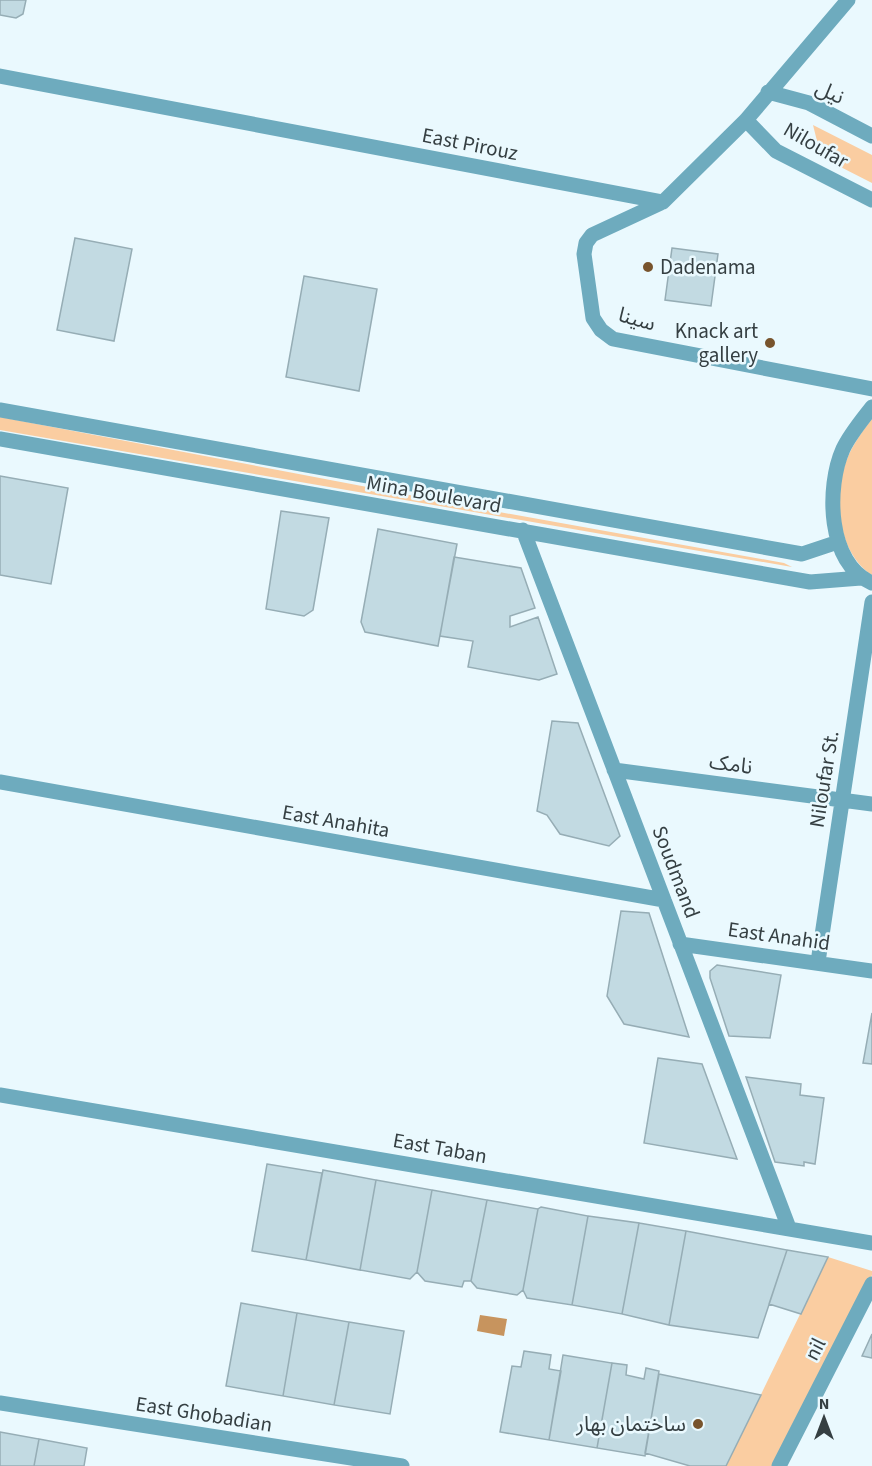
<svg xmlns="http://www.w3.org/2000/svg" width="872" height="1466" font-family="'Source Sans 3','Noto Sans Arabic',sans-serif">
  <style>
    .green { fill: #facda1 }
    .water { fill: #c7945e }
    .building { fill: #c2dae2; stroke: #96adb5; stroke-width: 1.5 }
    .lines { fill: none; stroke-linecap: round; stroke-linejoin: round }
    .street { stroke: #6eabbe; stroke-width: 15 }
    .poi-dot { fill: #78542d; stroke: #eaf9fe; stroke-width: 2 }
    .labels { text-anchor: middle; stroke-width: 5; stroke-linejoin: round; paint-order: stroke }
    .street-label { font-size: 21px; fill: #353f42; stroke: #eaf9fe }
    .poi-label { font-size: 21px; fill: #353f42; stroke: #eaf9fe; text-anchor: end }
  </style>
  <rect width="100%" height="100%" fill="#eaf9fe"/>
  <path class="green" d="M 813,125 L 872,155 L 872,183 L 821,157 Z
    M 0,417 L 488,510 L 784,563 L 792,567 L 0,430 Z
    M 872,419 L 872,575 C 840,555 833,503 844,468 C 849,450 860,434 872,419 Z
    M 828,1257 L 872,1271 L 872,1275 L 780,1466 L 726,1466 Z"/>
  <path class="water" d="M 480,1315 L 507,1319 L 504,1336 L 477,1331 Z"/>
  <path class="building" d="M 0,0 L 26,0 L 23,14 L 16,18 L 0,15 Z
    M 75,238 L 132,249 L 114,341 L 57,330 Z
    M 672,248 L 718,254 L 711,306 L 665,300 Z
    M 304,276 L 377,289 L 359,391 L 286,377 Z
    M 0,476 L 68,488 L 51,584 L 0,575 Z
    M 281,511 L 329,518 L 313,610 L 304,616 L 266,609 Z
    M 378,529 L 457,544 L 438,646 L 365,632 L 361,622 Z
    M 454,557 L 521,568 L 535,608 L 510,616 L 510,627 L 538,617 L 557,674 L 539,680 L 468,667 L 473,641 L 440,636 Z
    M 552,721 L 578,723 L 620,836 L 609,846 L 560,834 L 547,815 L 537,811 Z
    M 621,911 L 649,913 L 689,1037 L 624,1024 L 607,996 Z
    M 717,965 L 781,975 L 770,1038 L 729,1036 L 710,978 L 710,971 Z
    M 872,1013 L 872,1064 L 863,1063 Z
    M 658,1058 L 702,1064 L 737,1159 L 644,1143 Z
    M 746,1077 L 801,1084 L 800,1095 L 824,1098 L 815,1164 L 804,1162 L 804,1166 L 775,1162 Z
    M 267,1164 L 322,1173 L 306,1260 L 252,1251 Z
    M 323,1170 L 376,1180 L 360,1270 L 306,1260 Z
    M 376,1180 L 432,1190 L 417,1272 L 410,1279 L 360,1270 Z
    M 432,1190 L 487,1200 L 471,1281 L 464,1281 L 462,1287 L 425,1281 L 417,1272 Z
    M 487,1200 L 538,1209 L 523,1290 L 517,1295 L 477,1288 L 471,1281 Z
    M 541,1207 L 588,1216 L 572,1305 L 527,1298 L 523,1290 L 538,1209 Z
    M 588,1216 L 639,1223 L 622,1314 L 572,1305 Z
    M 639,1223 L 686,1231 L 669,1325 L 622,1314 Z
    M 686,1231 L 787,1250 L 758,1338 L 669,1325 Z
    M 787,1250 L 828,1257 L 801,1314 L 769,1304 Z
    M 241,1303 L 297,1313 L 283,1396 L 226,1386 Z
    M 297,1313 L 349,1322 L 334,1405 L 283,1396 Z
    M 349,1322 L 404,1331 L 390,1414 L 334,1405 Z
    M 872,1334 L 872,1358 L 862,1356 Z
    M 524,1351 L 551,1355 L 549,1369 L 561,1371 L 549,1440 L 500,1432 L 512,1366 L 521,1367 Z
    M 563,1355 L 612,1363 L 597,1448 L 549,1440 Z
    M 612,1363 L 627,1365 L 626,1375 L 644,1379 L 646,1368 L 659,1371 L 645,1456 L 597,1448 Z
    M 659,1374 L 761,1395 L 726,1466 L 690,1466 L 645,1453 Z
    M 0,1432 L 39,1439 L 34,1466 L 0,1466 Z
    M 39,1439 L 87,1448 L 84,1466 L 34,1466 Z"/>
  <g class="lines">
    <path class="street" d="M 848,0 L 746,120 L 663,202 L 592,235 L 586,243 L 584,254 L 593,318 L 601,330 L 613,339 L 872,389
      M 0,76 L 663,202
      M 768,92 L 809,103 L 872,136
      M 746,120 L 776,151 L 872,200
      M 872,407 C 862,420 850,434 843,449 C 826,487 827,564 872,583
      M 0,410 L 802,554 L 838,542
      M 0,439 L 810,582 L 861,578
      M 523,530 L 789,1228
      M 614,770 L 872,804
      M 0,782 L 664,900
      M 680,944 L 872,971
      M 818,962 L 872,602
      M 0,1095 L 872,1243
      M 0,1403 L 402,1466
      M 779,1466 L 872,1284"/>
  </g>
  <g class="poi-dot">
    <circle cx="648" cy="267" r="6"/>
    <circle cx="770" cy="343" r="6"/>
    <circle cx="698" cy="1424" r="6"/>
  </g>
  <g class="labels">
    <g class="street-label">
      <text transform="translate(830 92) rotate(25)" y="7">نیل</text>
      <text transform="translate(470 144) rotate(11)" y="7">East Pirouz</text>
      <text transform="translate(816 145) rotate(30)" y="7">Niloufar</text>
      <text transform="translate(637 319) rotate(16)" y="7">سینا</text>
      <text transform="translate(434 494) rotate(10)" y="7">Mina Boulevard</text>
      <text transform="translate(731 764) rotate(8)" y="7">نامک</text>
      <text transform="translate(824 779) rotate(-81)" y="7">Niloufar St.</text>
      <text transform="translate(336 821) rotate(10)" y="7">East Anahita</text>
      <text transform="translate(676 872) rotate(69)" y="7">Soudmand</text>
      <text transform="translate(779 936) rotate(8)" y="7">East Anahid</text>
      <text transform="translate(440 1148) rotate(10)" y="7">East Taban</text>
      <text transform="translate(815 1349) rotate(-63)" y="7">nil</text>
      <text transform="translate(204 1414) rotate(9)" y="7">East Ghobadian</text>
    </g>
    <g class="poi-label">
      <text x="660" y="274" text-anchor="start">Dadenama</text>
      <text x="758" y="338">Knack art<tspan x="758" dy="24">gallery</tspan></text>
      <text x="686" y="1431">ساختمان بهار</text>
    </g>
  </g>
  <g transform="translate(824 1418)" stroke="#eaf9fe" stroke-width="4.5" paint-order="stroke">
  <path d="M0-4.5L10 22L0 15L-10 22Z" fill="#353f42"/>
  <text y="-9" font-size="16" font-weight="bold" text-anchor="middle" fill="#353f42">N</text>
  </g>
</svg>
